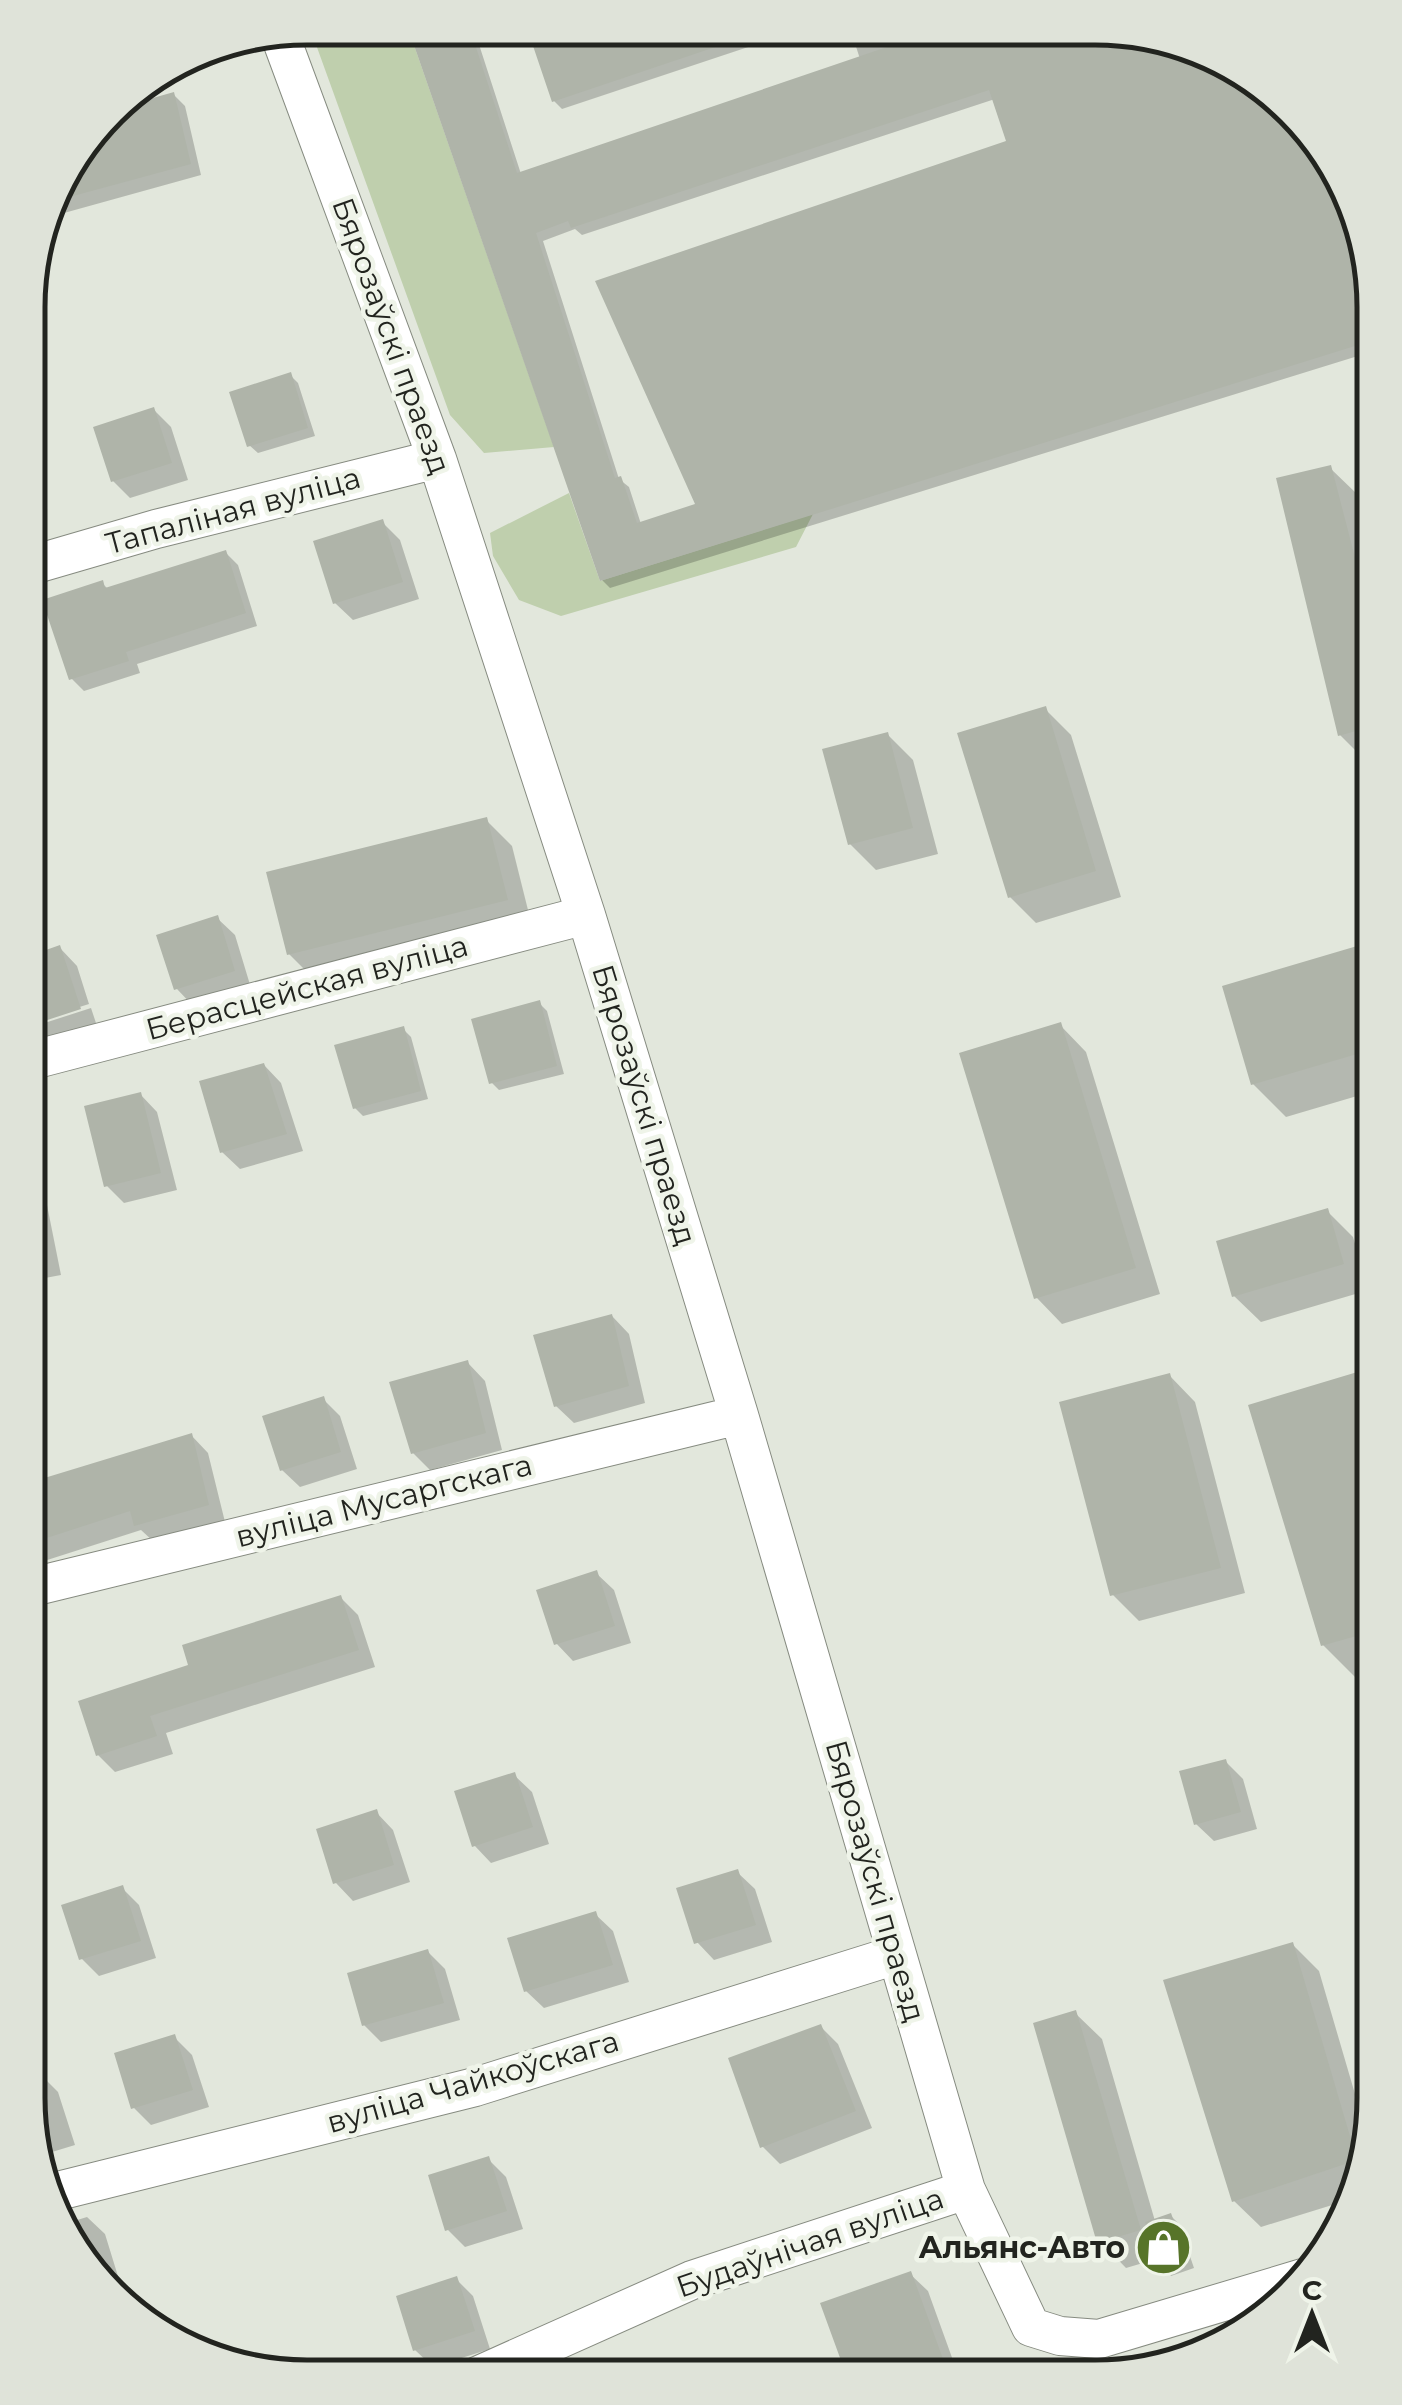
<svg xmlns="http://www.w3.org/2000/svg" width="1402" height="2405" font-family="Montserrat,sans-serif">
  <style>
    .green { fill: #bfcfad }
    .shadow { fill: #0003; fill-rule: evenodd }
    .building { fill: #afb4a9; fill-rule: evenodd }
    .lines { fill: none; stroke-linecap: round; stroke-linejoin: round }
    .minor-casing { stroke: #868b80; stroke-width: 40 }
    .minor { stroke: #fff; stroke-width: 38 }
    .labels { text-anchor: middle; stroke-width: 9; stroke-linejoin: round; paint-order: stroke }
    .street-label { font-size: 30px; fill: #22241f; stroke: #eff4e9 }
    .poi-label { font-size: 30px; font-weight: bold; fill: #22241f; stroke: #eff4e9; text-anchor: end }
    .rim { fill: none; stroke: #22241f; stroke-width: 5 }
  </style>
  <rect width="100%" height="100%" fill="#e2e7dc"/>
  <path class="green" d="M 310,28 L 408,28 L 554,447 L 484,453 L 450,415 Z
    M 569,493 L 600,581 L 813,514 L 796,547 L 561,616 L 519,600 L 493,556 L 490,533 Z"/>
  <path class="shadow" d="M 411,28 L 474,29 L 521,174 L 860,59 L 851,31 L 1149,33 L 1279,97 L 1353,201 L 1374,307 L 1374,351 L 610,588 L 602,580 ZM 995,99 L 1009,143 L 698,506 L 641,524 L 629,487 L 619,479 L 543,241 L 575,229 L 582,235 Z
    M 530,29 L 796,31 L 562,109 L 554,101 Z
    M 174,95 L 185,106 L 201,175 L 46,218 L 57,183 L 111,112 Z
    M 290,375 L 298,383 L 315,436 L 258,453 L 249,445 Z
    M 154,410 L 171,427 L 188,480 L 130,498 L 113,481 Z
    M 1330,468 L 1357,494 L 1374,562 L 1374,759 L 1366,761 L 1340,735 Z
    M 382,522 L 400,540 L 419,599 L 353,620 L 335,603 Z
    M 225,552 L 238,565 L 257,626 L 137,664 L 140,673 L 84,691 L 71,678 L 102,583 L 109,590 Z
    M 1045,709 L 1071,735 L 1121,897 L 1036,923 L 1010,897 Z
    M 887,734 L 913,760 L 938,854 L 876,870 L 850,844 Z
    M 486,820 L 512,846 L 532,926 L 315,980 L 289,954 Z
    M 217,918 L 235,935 L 251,988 L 194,1007 L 177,989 Z
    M 1374,943 L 1374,1091 L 1286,1117 L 1253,1084 L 1225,987 Z
    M 60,948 L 77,966 L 89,1004 L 29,1023 L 29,958 Z
    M 539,1003 L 547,1011 L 564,1074 L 499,1090 L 491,1082 Z
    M 91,1008 L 97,1026 L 29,1048 L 29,1028 Z
    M 1060,1025 L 1086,1052 L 1160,1294 L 1062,1324 L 1036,1297 Z
    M 403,1029 L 411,1037 L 428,1099 L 363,1116 L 355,1108 Z
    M 264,1065 L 281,1083 L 303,1151 L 240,1169 L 222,1152 Z
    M 140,1094 L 157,1112 L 177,1190 L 124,1203 L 107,1186 Z
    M 29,1178 L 45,1195 L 61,1275 L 29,1281 Z
    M 1327,1211 L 1353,1237 L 1369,1290 L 1261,1322 L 1234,1296 Z
    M 612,1316 L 629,1334 L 645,1403 L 574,1423 L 556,1406 Z
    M 468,1363 L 485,1381 L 502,1450 L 430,1470 L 413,1453 Z
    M 1371,1371 L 1374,1674 L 1357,1679 L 1323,1645 Z
    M 1169,1375 L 1195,1402 L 1245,1593 L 1139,1621 L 1113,1595 Z
    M 323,1399 L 340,1416 L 357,1469 L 300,1487 L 282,1470 Z
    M 191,1435 L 208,1453 L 225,1522 L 154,1542 L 141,1530 L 41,1562 L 28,1549 L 28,1485 Z
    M 596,1573 L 614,1590 L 631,1643 L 573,1661 L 556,1643 Z
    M 341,1598 L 358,1615 L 375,1667 L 166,1733 L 173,1754 L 115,1772 L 98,1755 L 191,1667 Z
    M 28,1745 L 36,1770 L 28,1772 Z
    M 1225,1761 L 1243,1779 L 1257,1829 L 1214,1841 L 1196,1824 Z
    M 514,1775 L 532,1792 L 549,1844 L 491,1863 L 474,1845 Z
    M 376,1812 L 393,1830 L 410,1882 L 353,1901 L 336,1883 Z
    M 737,1872 L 755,1889 L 772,1942 L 714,1960 L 697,1942 Z
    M 122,1888 L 139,1905 L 156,1958 L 99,1976 L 81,1958 Z
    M 595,1914 L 613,1931 L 629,1982 L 544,2008 L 526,1991 Z
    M 1293,1945 L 1319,1971 L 1367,2135 L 1342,2202 L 1261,2227 L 1234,2201 Z
    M 428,1952 L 445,1969 L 460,2020 L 381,2042 L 364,2025 Z
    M 1075,2013 L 1102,2039 L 1155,2221 L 1171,2216 L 1179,2224 L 1194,2268 L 1171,2276 L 1160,2258 L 1126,2268 L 1100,2241 Z
    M 821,2027 L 838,2044 L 872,2128 L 780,2164 L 762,2146 Z
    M 174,2037 L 192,2055 L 209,2107 L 151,2125 L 134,2108 Z
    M 41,2075 L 58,2092 L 75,2145 L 39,2156 L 28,2079 Z
    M 488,2159 L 506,2177 L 523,2229 L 465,2247 L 448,2230 Z
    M 87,2217 L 105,2234 L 121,2286 L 113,2289 L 64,2224 Z
    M 910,2274 L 928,2291 L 959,2377 L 849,2377 Z
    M 456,2279 L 473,2296 L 490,2349 L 433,2367 L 415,2350 Z"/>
  <path class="building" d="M 408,28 L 470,29 L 517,173 L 934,31 L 1149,33 L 1279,97 L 1353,201 L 1374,307 L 1374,340 L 600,581 ZM 989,90 L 1006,141 L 595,281 L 695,504 L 637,523 L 621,476 L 615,478 L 536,233 L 568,221 L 571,228 Z
    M 553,29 L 751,30 L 751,35 L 552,102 L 530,37 Z
    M 174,92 L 191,164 L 51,202 L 57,183 L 114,109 Z
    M 291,372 L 308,428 L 247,447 L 229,392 Z
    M 154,407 L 172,463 L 111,482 L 93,427 Z
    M 1331,465 L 1374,631 L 1374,726 L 1338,736 L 1276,478 Z
    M 383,519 L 403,582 L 333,604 L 313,541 Z
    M 226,550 L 246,613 L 126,652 L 129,661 L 69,680 L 42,600 L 103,580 L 105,588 Z
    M 1046,706 L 1096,871 L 1008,898 L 957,733 Z
    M 888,732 L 913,828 L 848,845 L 822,749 Z
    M 487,817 L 508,900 L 287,955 L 266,872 Z
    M 218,915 L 235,971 L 174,990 L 156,935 Z
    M 1374,941 L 1374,1049 L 1251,1085 L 1222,986 Z
    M 60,945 L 81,1009 L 29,1026 L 29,956 Z
    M 540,1000 L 557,1066 L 489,1084 L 471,1019 Z
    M 1061,1022 L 1136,1268 L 1034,1299 L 959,1053 Z
    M 404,1026 L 421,1091 L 353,1109 L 334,1045 Z
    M 264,1063 L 287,1134 L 220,1153 L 199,1081 Z
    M 141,1092 L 161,1173 L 104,1187 L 84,1106 Z
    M 1328,1208 L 1344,1264 L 1232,1297 L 1216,1241 Z
    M 612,1314 L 629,1386 L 554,1407 L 533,1335 Z
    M 468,1360 L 486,1433 L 411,1454 L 389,1382 Z
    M 1374,1367 L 1374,1631 L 1321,1646 L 1248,1405 Z
    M 1170,1373 L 1221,1568 L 1110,1596 L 1059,1402 Z
    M 324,1396 L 341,1452 L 280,1471 L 262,1416 Z
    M 192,1433 L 209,1505 L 134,1526 L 130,1511 L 28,1544 L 28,1483 Z
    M 597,1570 L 615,1626 L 554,1645 L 536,1590 Z
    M 341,1595 L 359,1650 L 150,1716 L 157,1736 L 96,1756 L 78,1701 L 188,1665 L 182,1645 Z
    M 1226,1759 L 1241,1812 L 1194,1825 L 1179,1771 Z
    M 515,1772 L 533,1827 L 472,1847 L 454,1791 Z
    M 377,1809 L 394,1865 L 333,1884 L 316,1829 Z
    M 738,1869 L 756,1925 L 694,1944 L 676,1888 Z
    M 123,1885 L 141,1941 L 79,1960 L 61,1905 Z
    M 596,1911 L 613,1965 L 524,1992 L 507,1938 Z
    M 1293,1942 L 1357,2160 L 1232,2202 L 1163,1980 Z
    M 428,1949 L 444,2003 L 362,2026 L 347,1973 Z
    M 1076,2010 L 1141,2230 L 1097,2243 L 1033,2023 Z
    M 821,2024 L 856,2111 L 760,2148 L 728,2058 Z
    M 175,2034 L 193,2090 L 131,2109 L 114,2053 Z
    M 489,2156 L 507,2211 L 445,2231 L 428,2175 Z
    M 1171,2213 L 1187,2260 L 1161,2269 L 1145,2222 Z
    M 911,2271 L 947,2370 L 928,2377 L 847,2377 L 820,2303 Z
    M 457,2276 L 475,2331 L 413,2351 L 396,2296 Z"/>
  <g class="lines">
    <defs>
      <path id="minor" d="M 279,33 L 437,459 L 586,915 L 739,1415 L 966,2190 L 1031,2327 L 1060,2336 L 1099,2339 L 1303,2278
        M 29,566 L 156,529 L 437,459
        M 29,1061 L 586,915
        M 28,1588 L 739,1415
        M 46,2194 L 475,2087 L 896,1955
        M 477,2376 L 692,2280 L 966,2190"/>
    </defs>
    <use href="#minor" class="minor-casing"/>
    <use href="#minor" class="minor"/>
  </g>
  <defs>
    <symbol id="shop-disc" viewBox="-11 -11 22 22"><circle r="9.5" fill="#577429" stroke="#eff4e9"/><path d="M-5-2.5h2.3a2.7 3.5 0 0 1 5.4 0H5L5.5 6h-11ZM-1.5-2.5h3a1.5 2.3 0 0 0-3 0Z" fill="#fff"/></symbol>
  </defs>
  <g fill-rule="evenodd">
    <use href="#shop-disc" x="1132" y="2216" width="63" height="63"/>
  </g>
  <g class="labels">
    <g class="street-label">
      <text transform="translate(391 336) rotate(70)" y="10">Бярозаўскі праезд</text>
      <text transform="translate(233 511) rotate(-15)" y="10">Тапаліная вуліца</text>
      <text transform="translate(307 988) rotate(-15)" y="10">Берасцейская вуліца</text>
      <text transform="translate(644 1105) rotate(73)" y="10">Бярозаўскі праезд</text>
      <text transform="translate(384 1501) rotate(-14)" y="10">вуліца Мусаргскага</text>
      <text transform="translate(875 1881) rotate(74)" y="10">Бярозаўскі праезд</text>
      <text transform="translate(473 2082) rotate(-16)" y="10">вуліца Чайкоўскага</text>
      <text transform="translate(810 2243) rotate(-19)" y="10">Будаўнічая вуліца</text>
    </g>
    <g class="poi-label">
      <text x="1125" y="2258">Альянс-Авто</text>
    </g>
  </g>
  <path d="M0 0H1402V2405H0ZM307 45H1095A262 262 0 0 1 1357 307V2098A262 262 0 0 1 1095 2360H307A262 262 0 0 1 45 2098V307A262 262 0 0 1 307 45Z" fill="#dfe3d9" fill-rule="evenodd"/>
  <path class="rim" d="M307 45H1095A262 262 0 0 1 1357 307V2098A262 262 0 0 1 1095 2360H307A262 262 0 0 1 45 2098V307A262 262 0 0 1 307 45Z"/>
  <g transform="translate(1312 2315)" stroke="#eff4e9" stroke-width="8" paint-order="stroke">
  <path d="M0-8L18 38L0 25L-18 38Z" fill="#22241f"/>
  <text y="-15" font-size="28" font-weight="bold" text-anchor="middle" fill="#22241f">С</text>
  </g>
</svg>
